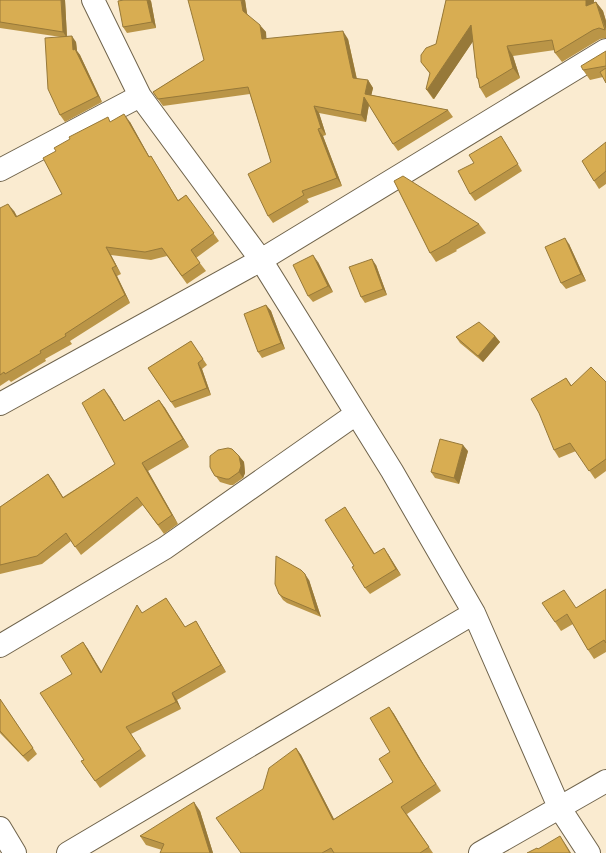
<svg xmlns="http://www.w3.org/2000/svg" width="606" height="853" font-family="Raleway,sans-serif">
  <style>
    .lines { fill: none; stroke-linecap: round; stroke-linejoin: round }
    .street-casing { stroke: #6f634b; stroke-width: 24 }
    .street { stroke: #fff; stroke-width: 22 }
    .wall { fill: #ba9547 }
    .shaded-wall { fill: #977939 }
    .building { fill: #d8ad52; stroke: #977939 }
  </style>
  <rect width="100%" height="100%" fill="#faebd0"/>
  <g class="lines">
    <defs>
      <path id="street" d="M 93,0 L 140,96 L 261,260 L 392,471 L 474,613 L 559,807 L 589,853
        M 0,170 L 140,96
        M 0,404 L 261,260 L 606,50
        M 0,646 L 165,548 L 356,414
        M 0,828 L 15,853
        M 68,853 L 474,613
        M 480,853 L 606,781"/>
    </defs>
    <use href="#street" class="street-casing"/>
    <use href="#street" class="street"/>
  </g>
  <path class="wall" d="M 0,0 L 65,0 L 67,37 L 76,42 L 77,51 L 80,55 L 102,102 L 65,122 L 60,115 L 61,37 L 0,28 Z
    M 124,0 L 150,0 L 151,1 L 156,28 L 127,33 L 123,27 Z
    M 245,0 L 247,15 L 266,32 L 266,39 L 348,39 L 357,79 L 368,80 L 373,88 L 371,95 L 448,110 L 453,117 L 398,151 L 393,144 L 369,105 L 366,122 L 319,113 L 326,135 L 323,136 L 342,186 L 307,199 L 309,202 L 273,223 L 268,216 L 271,162 L 250,94 L 163,106 L 153,92 L 204,60 Z
    M 446,0 L 594,0 L 594,3 L 596,2 L 603,11 L 606,21 L 606,38 L 600,39 L 562,62 L 555,53 L 555,50 L 513,56 L 520,78 L 486,98 L 480,88 L 479,81 L 477,78 L 473,41 L 434,99 L 433,99 L 426,89 L 430,74 L 421,62 L 436,44 Z
    M 606,51 L 606,83 L 603,77 L 590,80 L 583,70 Z
    M 111,122 L 130,122 L 149,157 L 151,156 L 156,164 L 178,200 L 186,195 L 219,241 L 196,258 L 206,271 L 187,284 L 167,256 L 151,260 L 111,255 L 121,274 L 117,276 L 130,303 L 70,341 L 72,344 L 45,359 L 46,361 L 11,382 L 9,380 L 0,386 L 0,208 L 14,211 L 17,216 L 62,194 Z
    M 505,142 L 522,171 L 475,201 L 470,194 L 474,163 Z
    M 606,142 L 606,184 L 599,189 L 594,181 Z
    M 394,181 L 479,224 L 486,233 L 456,250 L 457,251 L 436,262 L 430,253 Z
    M 569,244 L 586,281 L 566,289 L 561,283 Z
    M 318,262 L 333,292 L 313,302 L 308,296 Z
    M 376,265 L 387,295 L 365,303 L 361,297 Z
    M 266,305 L 271,311 L 285,349 L 262,358 L 258,352 Z
    M 495,336 L 500,342 L 483,362 L 460,343 L 456,337 Z
    M 191,341 L 207,365 L 202,369 L 211,395 L 175,408 L 148,368 Z
    M 566,378 L 572,386 L 606,382 L 606,471 L 595,479 L 576,451 L 559,458 L 554,450 Z
    M 110,397 L 124,421 L 159,400 L 165,408 L 189,447 L 148,471 L 178,524 L 164,534 L 143,505 L 81,555 L 71,541 L 42,564 L 0,574 L 0,507 L 48,474 L 63,497 L 115,464 Z
    M 468,451 L 459,484 L 435,478 L 431,472 Z
    M 239,456 L 244,462 L 245,473 L 243,478 L 233,485 L 230,485 L 220,482 L 212,471 Z
    M 345,507 L 375,554 L 388,554 L 401,575 L 370,594 L 365,588 L 354,566 Z
    M 309,580 L 321,617 L 287,603 L 283,600 L 279,594 Z
    M 606,589 L 606,652 L 594,659 L 588,650 L 573,624 L 561,631 L 555,622 L 576,608 Z
    M 166,598 L 185,627 L 196,621 L 200,628 L 226,672 L 177,700 L 181,709 L 131,734 L 146,756 L 100,788 L 81,761 L 84,760 L 72,674 L 83,642 L 102,672 L 143,613 Z
    M 0,699 L 37,754 L 28,762 L 0,733 Z
    M 389,707 L 394,714 L 424,765 L 441,791 L 407,814 L 433,853 L 241,853 L 263,789 L 296,748 L 301,755 L 334,819 L 393,782 L 390,752 Z
    M 200,811 L 213,853 L 160,853 L 162,850 L 146,845 L 140,836 Z"/>
  <path class="shaded-wall" d="M 61,0 L 65,0 L 67,38 L 63,32 Z
    M 147,0 L 150,0 L 151,1 L 156,28 L 152,22 Z
    M 241,0 L 245,0 L 248,19 L 243,11 Z
    M 586,0 L 594,0 L 593,16 L 586,6 Z
    M 596,2 L 603,11 L 606,21 L 606,30 Z
    M 260,25 L 266,32 L 267,46 L 262,39 Z
    M 471,25 L 478,34 L 434,99 L 427,90 Z
    M 343,31 L 348,39 L 358,85 L 353,78 Z
    M 72,36 L 76,42 L 77,51 L 80,55 L 102,102 L 98,96 L 73,50 Z
    M 507,46 L 513,56 L 520,78 L 513,68 Z
    M 368,80 L 373,88 L 370,101 L 365,94 Z
    M 364,97 L 369,104 L 366,122 L 361,115 Z
    M 314,106 L 319,113 L 326,135 L 321,128 Z
    M 124,114 L 130,122 L 154,165 L 149,157 Z
    M 318,129 L 323,136 L 342,186 L 337,178 Z
    M 8,204 L 14,211 L 21,225 L 16,217 Z
    M 565,238 L 569,244 L 586,281 L 581,274 Z
    M 106,247 L 111,255 L 121,274 L 116,266 Z
    M 313,255 L 318,262 L 333,292 L 328,286 Z
    M 372,259 L 376,265 L 387,295 L 383,289 Z
    M 112,268 L 117,276 L 130,303 L 125,295 Z
    M 266,305 L 271,311 L 285,349 L 281,343 Z
    M 495,336 L 500,342 L 483,362 L 478,356 Z
    M 198,363 L 202,369 L 211,395 L 207,388 Z
    M 104,389 L 110,397 L 130,430 L 124,421 Z
    M 159,400 L 165,408 L 189,447 L 183,439 Z
    M 463,445 L 468,451 L 459,484 L 454,478 Z
    M 239,456 L 244,462 L 245,473 L 243,478 L 239,472 Z
    M 142,463 L 148,471 L 178,524 L 172,515 Z
    M 48,474 L 54,482 L 68,506 Z
    M 384,548 L 388,554 L 401,575 L 396,569 Z
    M 305,574 L 309,580 L 321,617 L 316,611 Z
    M 196,621 L 200,628 L 226,672 L 221,665 Z
    M 83,642 L 88,649 L 106,680 L 101,673 Z
    M 172,693 L 177,700 L 181,709 L 176,702 Z
    M 389,707 L 394,714 L 424,765 L 441,791 L 419,758 Z
    M 296,748 L 301,755 L 338,827 L 333,820 Z
    M 194,802 L 200,811 L 213,853 L 210,853 Z
    M 560,836 L 566,845 L 571,853 L 570,853 Z"/>
  <path class="building" d="M 0,0 L 61,0 L 63,32 L 0,22 Z
    M 124,0 L 147,0 L 152,22 L 123,27 L 118,1 Z
    M 188,0 L 241,0 L 243,11 L 260,25 L 262,39 L 343,31 L 353,78 L 368,80 L 365,94 L 448,110 L 393,144 L 364,97 L 361,115 L 314,106 L 321,128 L 318,129 L 337,178 L 302,191 L 304,195 L 268,216 L 248,174 L 271,162 L 248,87 L 158,99 L 153,92 L 204,60 Z
    M 446,0 L 586,0 L 586,6 L 596,2 L 605,30 L 599,28 L 593,30 L 555,53 L 552,40 L 507,46 L 513,68 L 480,88 L 478,78 L 477,78 L 471,25 L 427,90 L 426,89 L 430,73 L 421,62 L 421,55 L 426,48 L 436,44 Z
    M 72,36 L 73,50 L 75,49 L 98,96 L 60,115 L 48,89 L 45,38 Z
    M 606,51 L 606,66 L 583,70 L 581,66 Z
    M 606,68 L 606,83 L 600,72 Z
    M 124,114 L 149,157 L 151,156 L 178,201 L 186,195 L 214,233 L 191,250 L 200,263 L 182,276 L 162,248 L 145,252 L 106,247 L 116,266 L 112,268 L 125,295 L 65,334 L 66,336 L 40,351 L 41,353 L 5,374 L 4,372 L 0,375 L 0,208 L 8,204 L 16,217 L 62,194 L 43,158 L 56,151 L 54,148 L 70,139 L 69,137 L 108,117 L 110,122 Z
    M 501,136 L 518,164 L 470,194 L 458,171 L 474,163 L 469,155 Z
    M 606,142 L 606,171 L 594,181 L 582,161 Z
    M 403,176 L 479,224 L 450,241 L 450,242 L 430,253 L 394,181 Z
    M 565,238 L 581,274 L 561,283 L 545,247 Z
    M 313,255 L 328,286 L 308,296 L 293,265 Z
    M 372,259 L 383,289 L 361,297 L 349,267 Z
    M 266,305 L 281,343 L 258,352 L 244,314 Z
    M 479,322 L 495,336 L 478,356 L 456,337 Z
    M 191,341 L 203,359 L 198,363 L 207,388 L 171,402 L 148,368 Z
    M 591,367 L 606,382 L 606,459 L 589,471 L 570,443 L 554,450 L 539,413 L 531,399 L 566,378 L 571,386 Z
    M 104,389 L 124,421 L 159,400 L 183,439 L 142,463 L 172,515 L 158,525 L 137,497 L 75,547 L 66,533 L 37,556 L 0,565 L 0,507 L 48,474 L 63,498 L 115,464 L 82,403 Z
    M 440,439 L 463,445 L 454,478 L 431,472 Z
    M 228,448 L 232,449 L 239,456 L 241,466 L 239,472 L 229,479 L 226,479 L 215,476 L 212,471 L 210,467 L 210,456 L 218,450 Z
    M 345,507 L 374,554 L 384,548 L 396,569 L 365,588 L 352,567 L 354,566 L 325,520 Z
    M 276,556 L 301,570 L 305,574 L 316,611 L 283,597 L 279,594 L 275,584 Z
    M 606,589 L 606,643 L 604,640 L 588,650 L 567,614 L 555,622 L 542,603 L 564,590 L 576,608 Z
    M 166,598 L 185,627 L 196,621 L 221,665 L 172,693 L 176,702 L 126,727 L 141,749 L 95,781 L 81,761 L 84,760 L 40,693 L 72,674 L 61,656 L 83,642 L 101,673 L 137,605 L 142,613 Z
    M 0,699 L 33,748 L 23,756 L 0,731 Z
    M 389,707 L 419,758 L 436,784 L 401,807 L 429,847 L 420,853 L 334,853 L 331,848 L 322,853 L 241,853 L 216,818 L 263,789 L 269,768 L 296,748 L 333,820 L 393,782 L 379,759 L 390,752 L 370,718 Z
    M 194,802 L 210,853 L 160,853 L 164,844 L 140,836 Z
    M 560,836 L 570,853 L 527,853 L 537,848 L 538,849 Z"/>
</svg>
